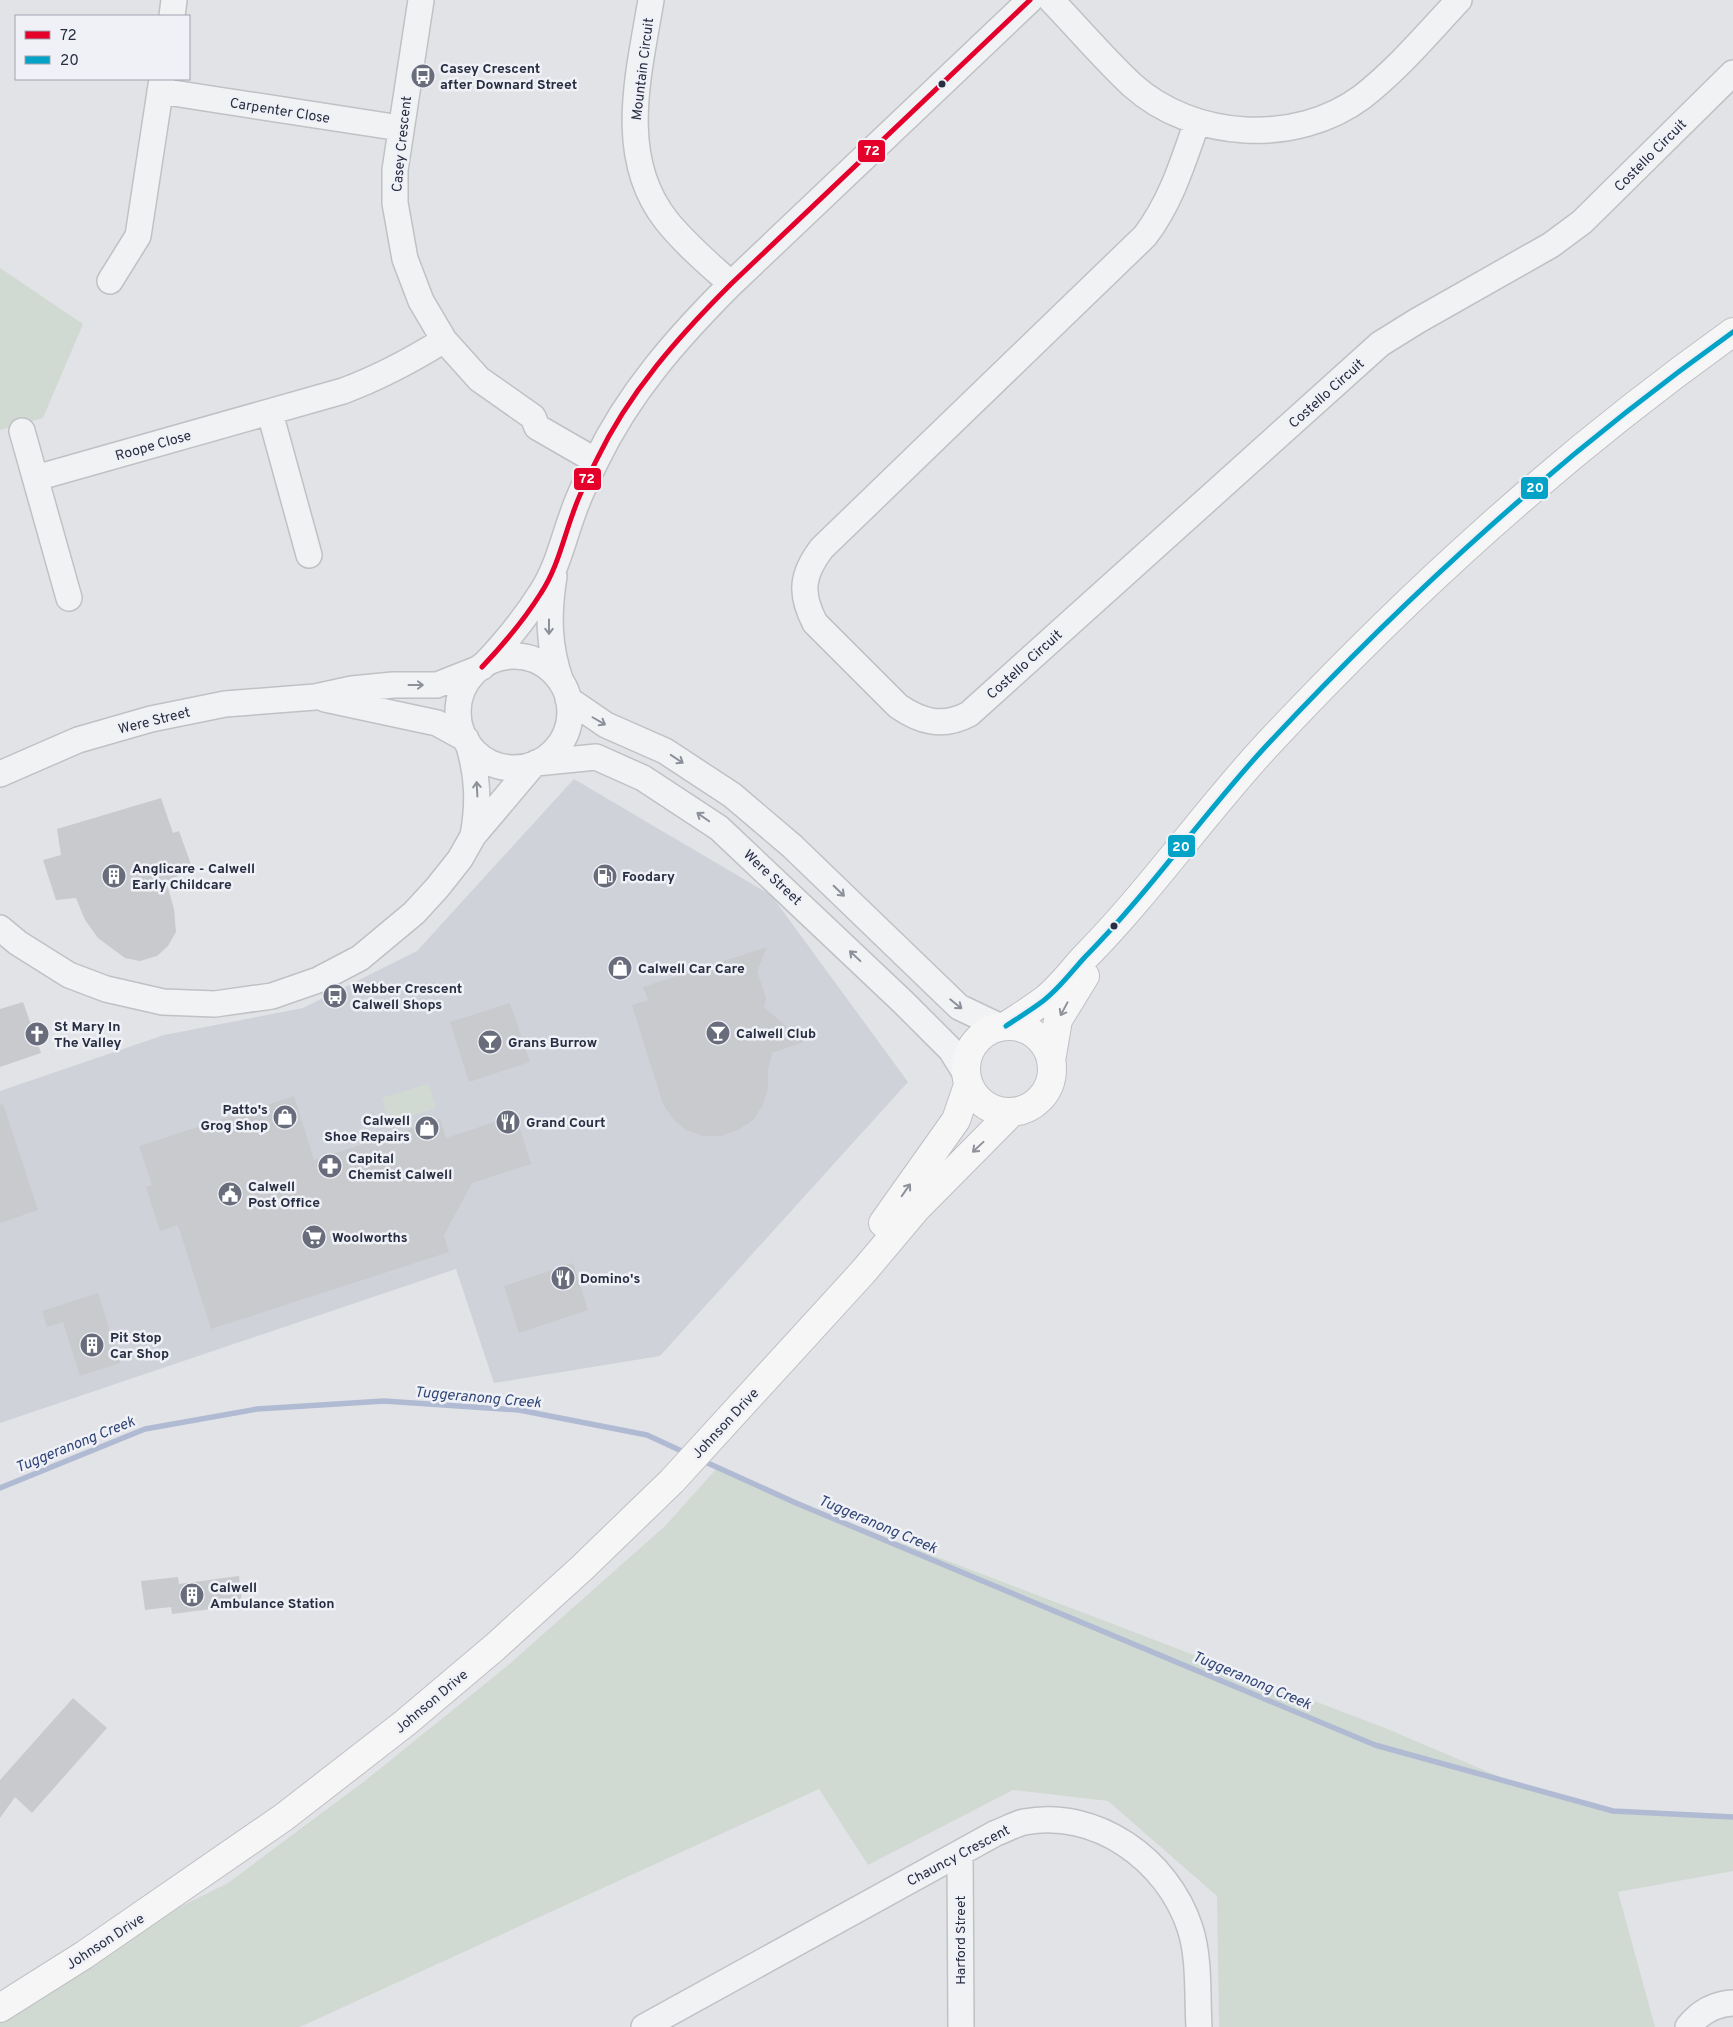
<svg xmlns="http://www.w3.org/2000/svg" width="1733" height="2027" font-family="Overpass,sans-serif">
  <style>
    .built { fill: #d0d2da }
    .green { fill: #d1dad2 }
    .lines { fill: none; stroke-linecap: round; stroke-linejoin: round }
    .stream { stroke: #b0bbd3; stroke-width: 5.5 }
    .building { fill: #c8cace }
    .minor-casing { stroke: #c0c1c5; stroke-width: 28 }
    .major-casing { stroke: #bec0c5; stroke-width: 30 }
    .minor { stroke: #f1f2f4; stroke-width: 25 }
    .major { stroke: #f6f6f6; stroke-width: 28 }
    .bus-1-casing { stroke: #eff1f7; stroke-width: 9 }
    .bus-2-casing { stroke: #eff1f7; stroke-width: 9 }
    .bus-1 { stroke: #e4002b; stroke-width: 5 }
    .bus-2 { stroke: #02a3c7; stroke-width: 5 }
    .oneway { stroke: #8c909a }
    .oneway2 { stroke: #8f929c }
    .bus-dot { fill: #282e41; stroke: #eff1f7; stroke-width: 2 }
    .labels { text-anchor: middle; stroke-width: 5; stroke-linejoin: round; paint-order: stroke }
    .poi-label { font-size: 14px; font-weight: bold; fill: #282e41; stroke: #eff1f7; text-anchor: start }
    .street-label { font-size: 14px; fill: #282e41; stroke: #eff1f7 }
    .water-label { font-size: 15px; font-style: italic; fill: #314676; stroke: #eff1f7 }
    .line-badge { stroke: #eff1f7; stroke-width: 2 }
    .badge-label { font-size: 14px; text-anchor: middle; font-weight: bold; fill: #fff }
  </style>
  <rect width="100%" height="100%" fill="#e2e3e7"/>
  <path class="built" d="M 574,779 L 771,895 L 908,1082 L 660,1356 L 494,1383 L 456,1269 L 0,1423 L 0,1091 L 164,1035 L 303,1008 L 417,951 Z"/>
  <path class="green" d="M 0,268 L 83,324 L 43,418 L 0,430 Z
    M 428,1084 L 436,1108 L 389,1123 L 382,1098 Z
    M 718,1467 L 796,1503 L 1385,1728 L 1519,1785 L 1613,1811 L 1733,1817 L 1733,1871 L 1618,1892 L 1655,2027 L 1219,2027 L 1217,1896 L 1108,1801 L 1013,1790 L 868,1865 L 819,1789 L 300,2027 L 0,2027 L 0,2006 L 84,1955 L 228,1883 L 366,1780 L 506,1667 L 665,1526 Z"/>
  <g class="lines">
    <path class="stream" d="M 701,1460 L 796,1503 L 1375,1745 L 1613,1811 L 1733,1817
      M 0,1488 L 145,1429 L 257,1409 L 384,1401 L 519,1410 L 647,1435 L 688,1454"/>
  </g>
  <path class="building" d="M 161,798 L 173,833 L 179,831 L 193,870 L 166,881 L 174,909 L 176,932 L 168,946 L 157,956 L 140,961 L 125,958 L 98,938 L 85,920 L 76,898 L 56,900 L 43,860 L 61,855 L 57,829 Z
    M 767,947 L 757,971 L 766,998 L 764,1007 L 804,1042 L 772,1053 L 768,1070 L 768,1088 L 763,1105 L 753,1120 L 738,1130 L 721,1136 L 703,1136 L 686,1130 L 673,1119 L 663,1104 L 632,1005 L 648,1000 L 643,987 Z
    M 23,1002 L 41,1053 L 0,1067 L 0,1009 Z
    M 510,1003 L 530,1062 L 469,1082 L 450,1022 Z
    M 294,1096 L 314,1160 L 440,1119 L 446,1138 L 516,1115 L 531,1164 L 472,1183 L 444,1235 L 449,1252 L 211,1329 L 178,1225 L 160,1231 L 146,1187 L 152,1185 L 139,1146 Z
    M 3,1104 L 38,1210 L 0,1223 L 0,1105 Z
    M 573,1263 L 588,1310 L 519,1333 L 504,1286 Z
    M 98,1293 L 120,1363 L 80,1376 L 63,1322 L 47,1327 L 42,1311 Z
    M 239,1576 L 242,1605 L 172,1614 L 171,1607 L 145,1610 L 141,1581 L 178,1577 L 179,1584 Z
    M 73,1698 L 107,1728 L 32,1813 L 15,1797 L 0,1818 L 0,1780 Z"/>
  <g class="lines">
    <defs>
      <path id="minor" d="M 421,0 L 395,170 L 395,203 L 405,259 L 421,301 L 444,340 L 479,379 L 533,417 L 537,427 L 596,461
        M 651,0 C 639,73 616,156 666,220 C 685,244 709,264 731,284
        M 1051,0 C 1078,28 1104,59 1132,85 C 1193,140 1296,146 1362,97 C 1398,69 1428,33 1459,0
        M 172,16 L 174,0
        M 160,91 L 400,128
        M 1197,122 C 1183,162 1171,202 1145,236 L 822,548 C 801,575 800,594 815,623 L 898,706 C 921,722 943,728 969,714 L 1380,344 L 1417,321 L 1551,245 L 1582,222 L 1733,73
        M 110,281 L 138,236 L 162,79
        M 270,413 L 309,555
        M 22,431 L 69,598
        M 36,478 L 343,391 C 378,378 412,360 444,340
        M 554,576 C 548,614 548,646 561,682
        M458 712a56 56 0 1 1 112 0a56 56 0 1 1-112 0Z
        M 482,667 C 503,645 524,620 541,593 C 557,569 563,540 573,513 C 579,495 588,477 596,461 C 629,392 678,337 731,284 L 1030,0
        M 325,699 L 437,723 L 466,739
        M 568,699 L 606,725 L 665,751 L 732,795 L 792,846 L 959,1007 L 1001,1027
        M 468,743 C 478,775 479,803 473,836
        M 536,763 L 596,757 L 643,778 L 719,828 L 903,1002 L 951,1050 L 966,1074
        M 0,774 L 78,740 L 151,719 L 225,704 L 315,697 L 352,689 L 393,685 L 437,685 L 480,668
        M 0,928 L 18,943 L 69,975 L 106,989 L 163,1002 L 215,1004 L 272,996 L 318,980 L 360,958 L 414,913 L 437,888 L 460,859 L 473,836 L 533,765
        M 960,1853 L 961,2027
        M 644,2027 L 996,1833 C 1005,1830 1015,1824 1024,1822 C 1096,1808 1168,1860 1190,1928 C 1200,1959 1197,1995 1199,2027
        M 1688,2027 C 1699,2013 1714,2004 1733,2003"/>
      <path id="major" d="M 1006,1026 C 1018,1018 1031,1010 1043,1001 C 1059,989 1072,971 1085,957 C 1151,890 1204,813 1267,745 C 1411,591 1561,455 1733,332
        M966 1069a43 43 0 1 1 86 0a43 43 0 1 1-86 0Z
        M 1051,1061 L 1058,1020 L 1085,976
        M 883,1223 L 956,1120 L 968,1085
        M 0,2008 L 84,1955 L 284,1817 L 405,1723 L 495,1647 L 582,1568 L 672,1481 L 863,1272 L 916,1209 L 1012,1112"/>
    </defs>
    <use href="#minor" class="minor-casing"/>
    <use href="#major" class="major-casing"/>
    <use href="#minor" class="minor"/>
    <use href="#major" class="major"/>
    <defs>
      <path id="bus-1" d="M 482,667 C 503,645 524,620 541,593 C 557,569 563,540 573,513 C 579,495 588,477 596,461 C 629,392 678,337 731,284 L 1030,0"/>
      <path id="bus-2" d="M 1006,1026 C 1018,1018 1031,1010 1043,1001 C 1059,989 1072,971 1085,957 C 1151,890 1204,813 1267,745 C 1411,591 1561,455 1733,332"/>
    </defs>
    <use href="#bus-1" class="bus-1-casing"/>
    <use href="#bus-2" class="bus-2-casing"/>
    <use href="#bus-1" class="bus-1"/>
    <use href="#bus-2" class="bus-2"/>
  </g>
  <defs><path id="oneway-shaft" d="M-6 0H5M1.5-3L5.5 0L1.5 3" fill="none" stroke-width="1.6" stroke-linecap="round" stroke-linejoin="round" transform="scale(1.25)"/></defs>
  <g class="oneway">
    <use href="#oneway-shaft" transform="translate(549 627) rotate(90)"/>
    <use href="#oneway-shaft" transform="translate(416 685)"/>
    <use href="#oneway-shaft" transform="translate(599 721) rotate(30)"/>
    <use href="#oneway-shaft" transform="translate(677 759) rotate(34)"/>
    <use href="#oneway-shaft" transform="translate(477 789) rotate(-93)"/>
    <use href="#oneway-shaft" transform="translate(703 817) rotate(-145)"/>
    <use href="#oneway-shaft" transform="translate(839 891) rotate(44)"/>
    <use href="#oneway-shaft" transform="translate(855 956) rotate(-137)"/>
    <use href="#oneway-shaft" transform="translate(956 1004) rotate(39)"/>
  </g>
  <g class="oneway2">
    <use href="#oneway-shaft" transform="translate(1064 1009) rotate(118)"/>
    <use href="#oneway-shaft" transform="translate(978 1147) rotate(137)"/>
    <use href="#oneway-shaft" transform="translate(906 1190) rotate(-55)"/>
  </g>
  <defs>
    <symbol id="bus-disc" viewBox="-11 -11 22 22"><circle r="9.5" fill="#696d7b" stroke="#eff1f7"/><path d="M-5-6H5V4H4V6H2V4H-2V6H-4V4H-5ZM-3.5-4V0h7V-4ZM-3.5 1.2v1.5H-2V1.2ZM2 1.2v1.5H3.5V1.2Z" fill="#fff"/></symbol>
    <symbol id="building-disc" viewBox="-11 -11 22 22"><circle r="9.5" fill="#696d7b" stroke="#eff1f7"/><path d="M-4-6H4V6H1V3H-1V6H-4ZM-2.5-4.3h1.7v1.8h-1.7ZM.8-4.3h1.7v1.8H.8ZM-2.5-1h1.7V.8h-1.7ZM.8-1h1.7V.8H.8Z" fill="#fff"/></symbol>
    <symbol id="fuel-disc" viewBox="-11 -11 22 22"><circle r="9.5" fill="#696d7b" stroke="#eff1f7"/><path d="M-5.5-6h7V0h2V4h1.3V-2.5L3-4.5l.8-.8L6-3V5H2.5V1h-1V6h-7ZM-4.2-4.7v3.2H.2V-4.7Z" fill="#fff"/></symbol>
    <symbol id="shop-disc" viewBox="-11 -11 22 22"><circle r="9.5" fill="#696d7b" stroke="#eff1f7"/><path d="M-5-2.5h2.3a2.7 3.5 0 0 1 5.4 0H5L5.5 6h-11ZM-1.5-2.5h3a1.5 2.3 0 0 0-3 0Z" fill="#fff"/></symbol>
    <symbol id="bar-disc" viewBox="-11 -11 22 22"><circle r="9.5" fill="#696d7b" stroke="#eff1f7"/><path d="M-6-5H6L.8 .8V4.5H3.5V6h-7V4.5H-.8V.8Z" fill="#fff"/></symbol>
    <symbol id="church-disc" viewBox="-11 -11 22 22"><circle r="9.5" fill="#696d7b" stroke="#eff1f7"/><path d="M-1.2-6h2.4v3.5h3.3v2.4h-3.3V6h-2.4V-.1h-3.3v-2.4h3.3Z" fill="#fff"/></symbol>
    <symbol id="restaurant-disc" viewBox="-11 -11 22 22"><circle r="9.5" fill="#696d7b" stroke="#eff1f7"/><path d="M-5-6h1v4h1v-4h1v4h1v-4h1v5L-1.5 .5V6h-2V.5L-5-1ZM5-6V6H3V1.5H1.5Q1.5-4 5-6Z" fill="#fff"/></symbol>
    <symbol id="pharmacy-disc" viewBox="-11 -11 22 22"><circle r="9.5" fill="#696d7b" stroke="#eff1f7"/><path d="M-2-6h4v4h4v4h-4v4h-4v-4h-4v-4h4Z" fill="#fff"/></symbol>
    <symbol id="civic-disc" viewBox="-11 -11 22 22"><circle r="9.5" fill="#696d7b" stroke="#eff1f7"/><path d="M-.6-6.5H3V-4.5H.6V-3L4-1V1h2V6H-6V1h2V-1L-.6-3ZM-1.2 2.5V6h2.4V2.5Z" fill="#fff"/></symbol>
    <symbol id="supermarket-disc" viewBox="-11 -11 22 22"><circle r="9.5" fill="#696d7b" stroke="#eff1f7"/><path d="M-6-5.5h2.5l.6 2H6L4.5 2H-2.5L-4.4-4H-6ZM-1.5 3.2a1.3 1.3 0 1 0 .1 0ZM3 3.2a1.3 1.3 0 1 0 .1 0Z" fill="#fff"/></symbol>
  </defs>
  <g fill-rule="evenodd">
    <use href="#bus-disc" x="409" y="62" width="28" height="28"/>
    <use href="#building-disc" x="100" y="862" width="28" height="28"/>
    <use href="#fuel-disc" x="591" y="862" width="28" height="28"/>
    <use href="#shop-disc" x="606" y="954" width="28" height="28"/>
    <use href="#bus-disc" x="321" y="982" width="28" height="28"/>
    <use href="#bar-disc" x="704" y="1019" width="28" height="28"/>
    <use href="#church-disc" x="23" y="1020" width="28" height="28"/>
    <use href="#bar-disc" x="476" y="1028" width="28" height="28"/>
    <use href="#shop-disc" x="271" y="1103" width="28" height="28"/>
    <use href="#restaurant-disc" x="494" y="1108" width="28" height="28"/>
    <use href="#shop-disc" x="413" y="1114" width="28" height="28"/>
    <use href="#pharmacy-disc" x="316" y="1152" width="28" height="28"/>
    <use href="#civic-disc" x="216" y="1180" width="28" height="28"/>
    <use href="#supermarket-disc" x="300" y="1223" width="28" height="28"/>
    <use href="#restaurant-disc" x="549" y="1264" width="28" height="28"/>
    <use href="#building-disc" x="78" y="1331" width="28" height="28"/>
    <use href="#building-disc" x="178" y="1581" width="28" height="28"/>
  </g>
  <g class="bus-dot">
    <circle cx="942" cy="84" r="4.5"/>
    <circle cx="1114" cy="926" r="4.5"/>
  </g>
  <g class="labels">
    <g class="poi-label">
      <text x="440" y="73">Casey Crescent<tspan x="440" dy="16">after Downard Street</tspan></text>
      <text x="132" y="873">Anglicare - Calwell<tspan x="132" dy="16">Early Childcare</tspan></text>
      <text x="622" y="881">Foodary</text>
      <text x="638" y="973">Calwell Car Care</text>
      <text x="352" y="993">Webber Crescent<tspan x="352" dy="16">Calwell Shops</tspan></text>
      <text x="54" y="1031">St Mary In<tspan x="54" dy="16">The Valley</tspan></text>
      <text x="736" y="1038">Calwell Club</text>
      <text x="508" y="1047">Grans Burrow</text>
      <text x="268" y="1114" text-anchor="end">Patto's<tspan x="268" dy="16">Grog Shop</tspan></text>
      <text x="410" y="1125" text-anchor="end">Calwell<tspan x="410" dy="16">Shoe Repairs</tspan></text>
      <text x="526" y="1127">Grand Court</text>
      <text x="348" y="1163">Capital<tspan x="348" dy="16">Chemist Calwell</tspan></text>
      <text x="248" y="1191">Calwell<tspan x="248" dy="16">Post Office</tspan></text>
      <text x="332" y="1242">Woolworths</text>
      <text x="580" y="1283">Domino's</text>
      <text x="110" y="1342">Pit Stop<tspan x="110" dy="16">Car Shop</tspan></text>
      <text x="210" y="1592">Calwell<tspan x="210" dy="16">Ambulance Station</tspan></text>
    </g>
    <g class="street-label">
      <text transform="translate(642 69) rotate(-83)" y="5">Mountain Circuit</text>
      <text transform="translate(280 110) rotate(9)" y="5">Carpenter Close</text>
      <text transform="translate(401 144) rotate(-84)" y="5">Casey Crescent</text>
      <text transform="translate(1650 155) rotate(-45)" y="5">Costello Circuit</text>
      <text transform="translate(1326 393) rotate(-42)" y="5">Costello Circuit</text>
      <text transform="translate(153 445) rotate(-16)" y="5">Roope Close</text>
      <text transform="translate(1024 664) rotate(-42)" y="5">Costello Circuit</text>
      <text transform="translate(154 720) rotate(-14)" y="5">Were Street</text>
      <text transform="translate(773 877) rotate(43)" y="5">Were Street</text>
      <text transform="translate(725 1423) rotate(-47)" y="5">Johnson Drive</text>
      <text transform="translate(431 1701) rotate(-40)" y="5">Johnson Drive</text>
      <text transform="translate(958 1855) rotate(-28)" y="5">Chauncy Crescent</text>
      <text transform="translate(960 1940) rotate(-90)" y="5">Harford Street</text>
      <text transform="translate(105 1941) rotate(-33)" y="5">Johnson Drive</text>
    </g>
    <g class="water-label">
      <text transform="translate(478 1397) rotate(5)" y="5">Tuggeranong Creek</text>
      <text transform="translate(75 1444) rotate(-22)" y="5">Tuggeranong Creek</text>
      <text transform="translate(878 1524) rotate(23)" y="5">Tuggeranong Creek</text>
      <text transform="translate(1252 1680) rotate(23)" y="5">Tuggeranong Creek</text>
    </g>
  </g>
  <g class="line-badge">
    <rect x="857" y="139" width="29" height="24" rx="5" fill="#e4002b"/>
    <rect x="573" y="467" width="29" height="24" rx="5" fill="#e4002b"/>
    <rect x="1520" y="476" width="29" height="24" rx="5" fill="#02a3c7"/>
    <rect x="1167" y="834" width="29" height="24" rx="5" fill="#02a3c7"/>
  </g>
  <g class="badge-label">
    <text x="872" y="155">72</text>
    <text x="587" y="483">72</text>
    <text x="1535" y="492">20</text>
    <text x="1181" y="851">20</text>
  </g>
  <rect x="15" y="15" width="175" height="65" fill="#eff1f7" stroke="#9fa3ae"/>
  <rect x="25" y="31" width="25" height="8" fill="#e4002b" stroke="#9fa3ae"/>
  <text x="60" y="40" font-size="15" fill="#282e41">72</text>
  <rect x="25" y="56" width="25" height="8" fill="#02a3c7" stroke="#9fa3ae"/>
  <text x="60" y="65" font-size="15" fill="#282e41">20</text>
</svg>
